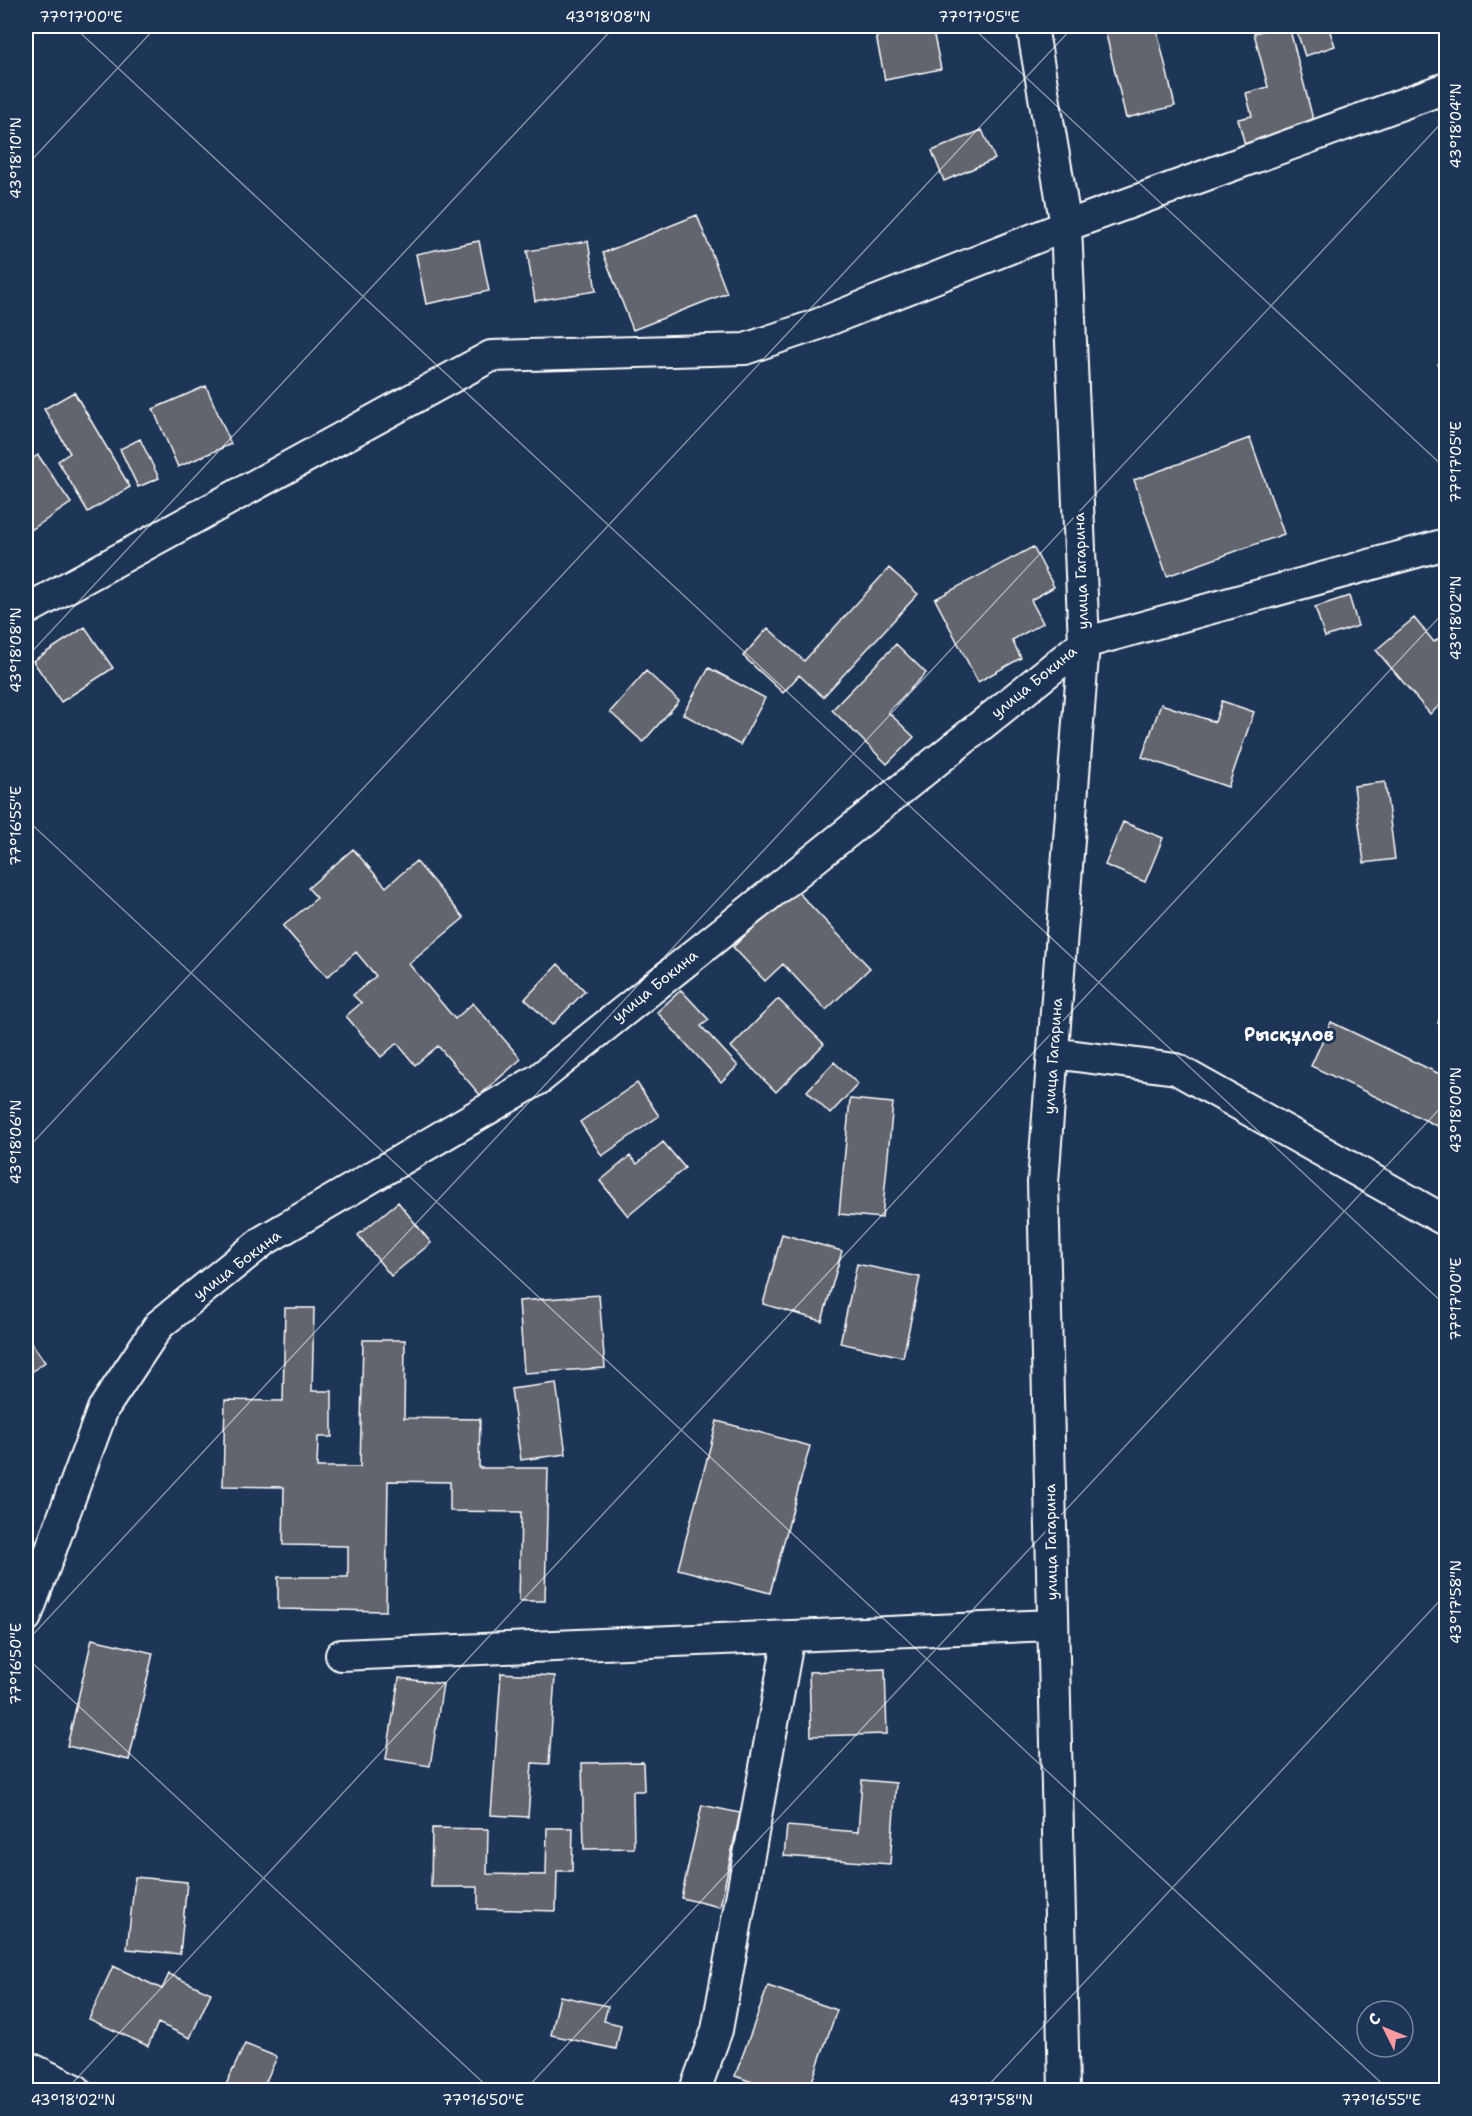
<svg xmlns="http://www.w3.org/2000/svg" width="1472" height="2116" font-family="'Shantell Sans',sans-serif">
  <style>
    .building { fill: #64656e; stroke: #fff; stroke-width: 1.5 }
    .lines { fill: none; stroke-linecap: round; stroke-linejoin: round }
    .minor-casing { stroke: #fff; stroke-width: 34 }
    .minor { stroke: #1d3557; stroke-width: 30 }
    .ticks { fill: none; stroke: #fff; stroke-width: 1.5; stroke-opacity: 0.45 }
    .labels { text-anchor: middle; stroke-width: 6; stroke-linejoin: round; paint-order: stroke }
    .street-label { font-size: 15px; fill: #fff; stroke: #1d3557 }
    .quarter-label { font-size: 18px; font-weight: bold; fill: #fff; stroke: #1d3557 }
    .neatline { fill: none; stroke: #fff; stroke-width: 2 }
    .ticks-label { font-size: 15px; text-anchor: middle; fill: #fff }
  </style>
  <rect width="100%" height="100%" fill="#1d3557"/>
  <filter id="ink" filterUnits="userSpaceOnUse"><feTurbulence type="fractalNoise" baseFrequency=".0167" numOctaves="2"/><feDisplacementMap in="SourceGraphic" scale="12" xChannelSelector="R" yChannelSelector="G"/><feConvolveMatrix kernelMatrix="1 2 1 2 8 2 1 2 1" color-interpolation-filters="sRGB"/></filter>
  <g filter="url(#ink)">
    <path class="building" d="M 927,26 L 932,26 L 941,69 L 885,80 L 876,36 Z
      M 1104,26 L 1156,26 L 1175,106 L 1126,118 Z
      M 1280,26 L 1289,26 L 1315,127 L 1245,145 L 1238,119 L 1252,116 L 1246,93 L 1268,87 L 1254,33 Z
      M 1295,26 L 1328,26 L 1335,46 L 1305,56 Z
      M 1405,26 L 1422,26 L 1407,32 Z
      M 982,130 L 995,159 L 944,181 L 932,151 Z
      M 697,215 L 727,293 L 633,330 L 603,253 Z
      M 479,241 L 489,291 L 426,304 L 416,254 Z
      M 588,241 L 596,291 L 535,301 L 527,251 Z
      M 1446,360 L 1446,381 L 1438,364 Z
      M 206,386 L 231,444 L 178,467 L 153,409 Z
      M 74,392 L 130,487 L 88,512 L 58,461 L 70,453 L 44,409 Z
      M 1250,438 L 1284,534 L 1167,576 L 1134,480 Z
      M 140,439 L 159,478 L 138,487 L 120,449 Z
      M 38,455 L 71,503 L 31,530 L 26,521 L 26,463 Z
      M 1033,547 L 1054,587 L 1031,600 L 1043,623 L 1012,640 L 1021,658 L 978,682 L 935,599 Z
      M 889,568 L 918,594 L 823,697 L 799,675 L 783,693 L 743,656 L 768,628 L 804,661 Z
      M 1349,596 L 1358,626 L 1325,637 L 1315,607 Z
      M 1414,618 L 1434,642 L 1446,633 L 1446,700 L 1430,714 L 1376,650 Z
      M 85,627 L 113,668 L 61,702 L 33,661 Z
      M 896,644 L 926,673 L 888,712 L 914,737 L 887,764 L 832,710 Z
      M 709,668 L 765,698 L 740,745 L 683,714 Z
      M 646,671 L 679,701 L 643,742 L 610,712 Z
      M 1222,701 L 1254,712 L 1228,787 L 1142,757 L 1161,704 L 1215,722 Z
      M 1385,782 L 1395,859 L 1364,863 L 1354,786 Z
      M 1123,822 L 1163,838 L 1145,882 L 1105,865 Z
      M 353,849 L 386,887 L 416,861 L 464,918 L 409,964 L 455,1019 L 473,1003 L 521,1059 L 480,1095 L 438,1046 L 415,1065 L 397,1043 L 381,1057 L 346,1016 L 361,1003 L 353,995 L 376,976 L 356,952 L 327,977 L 283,926 L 317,898 L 308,888 Z
      M 794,888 L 870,968 L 826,1010 L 783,964 L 765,981 L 733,947 Z
      M 558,964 L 585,991 L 552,1025 L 525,999 Z
      M 681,990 L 709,1020 L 701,1026 L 738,1066 L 721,1082 L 657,1012 Z
      M 778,999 L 824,1044 L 776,1092 L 731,1047 Z
      M 1446,1000 L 1446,1026 L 1438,1023 Z
      M 1331,1022 L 1446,1077 L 1446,1130 L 1311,1066 Z
      M 834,1062 L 858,1084 L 830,1114 L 807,1091 Z
      M 637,1083 L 659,1116 L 602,1156 L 580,1122 Z
      M 850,1099 L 893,1103 L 882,1218 L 839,1214 Z
      M 663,1142 L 685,1168 L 628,1216 L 600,1181 L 630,1156 L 637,1164 Z
      M 398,1202 L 431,1243 L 391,1276 L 358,1235 Z
      M 782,1234 L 842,1251 L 822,1321 L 763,1304 Z
      M 857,1264 L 920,1277 L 903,1357 L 840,1343 Z
      M 599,1295 L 605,1368 L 524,1373 L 519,1301 Z
      M 285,1308 L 314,1308 L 312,1391 L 332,1391 L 332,1437 L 318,1437 L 317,1467 L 360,1467 L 363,1340 L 405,1340 L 404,1418 L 480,1419 L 479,1468 L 548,1468 L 545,1601 L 519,1601 L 521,1512 L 450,1511 L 450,1482 L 388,1481 L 386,1611 L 278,1609 L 278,1577 L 348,1577 L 348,1546 L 283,1545 L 284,1487 L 223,1486 L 225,1400 L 283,1401 Z
      M 26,1335 L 45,1362 L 26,1376 Z
      M 556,1383 L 566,1454 L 521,1460 L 511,1389 Z
      M 717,1421 L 810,1446 L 770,1593 L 678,1569 Z
      M 92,1639 L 153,1653 L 129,1760 L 67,1746 Z
      M 885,1669 L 887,1734 L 811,1736 L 809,1672 Z
      M 501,1673 L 555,1676 L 549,1764 L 532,1763 L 528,1817 L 491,1815 Z
      M 399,1678 L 443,1684 L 430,1766 L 386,1759 Z
      M 643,1762 L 644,1791 L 633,1791 L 634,1848 L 584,1849 L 582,1763 Z
      M 862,1780 L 896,1783 L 890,1864 L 784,1856 L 787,1826 L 858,1832 Z
      M 702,1805 L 740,1813 L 720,1907 L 681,1898 Z
      M 432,1828 L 488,1829 L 487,1874 L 546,1875 L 547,1828 L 573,1828 L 572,1871 L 557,1871 L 556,1911 L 478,1909 L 478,1887 L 431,1887 Z
      M 135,1877 L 187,1882 L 180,1954 L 127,1949 Z
      M 113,1966 L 162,1989 L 169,1974 L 211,1993 L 190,2038 L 158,2023 L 148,2046 L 89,2019 Z
      M 768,1986 L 837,2010 L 809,2090 L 775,2090 L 735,2076 Z
      M 560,1996 L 608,2006 L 604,2021 L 621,2025 L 616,2049 L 551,2035 Z
      M 245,2044 L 277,2057 L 262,2090 L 229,2090 L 224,2089 Z"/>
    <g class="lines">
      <defs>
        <path id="minor" d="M 1032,26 L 1066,226 L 1084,643 L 1043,1182 L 1064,2090
          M 26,610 L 491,356 L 745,349 L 816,325 L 1066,226 L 1446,88
          M 1053,1053 L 1176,1069 L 1446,1221
          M 26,1617 L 103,1409 L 159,1325 L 263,1241 L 539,1079 L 1084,643 L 1446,544
          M 341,1655 L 1053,1625
          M 26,2066 L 76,2090
          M 695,2090 L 717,2030 L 789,1636"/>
      </defs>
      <use href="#minor" class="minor-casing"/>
      <use href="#minor" class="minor"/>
    </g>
  </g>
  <path class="ticks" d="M 73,26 L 1446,1306M 971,26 L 1446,469M 26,166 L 157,26M 26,658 L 615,26M 26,819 L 1389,2090M 26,1150 L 1074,26M 26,1642 L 1446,118M 26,1657 L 491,2090M 66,2090 L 1446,610M 525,2090 L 1446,1102M 984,2090 L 1446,1594M 1443,2090 L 1446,2086"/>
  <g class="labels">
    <g class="street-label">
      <text transform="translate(1081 571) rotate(-92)" y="5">улица Гагарина</text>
      <text transform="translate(1034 682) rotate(-39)" y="5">улица Бокина</text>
      <text transform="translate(655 986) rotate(-39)" y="5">улица Бокина</text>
      <text transform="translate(1053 1056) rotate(-86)" y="5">улица Гагарина</text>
      <text transform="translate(237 1265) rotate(-37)" y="5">улица Бокина</text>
      <text transform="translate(1051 1542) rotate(-91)" y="5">улица Гагарина</text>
    </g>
    <g class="quarter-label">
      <text x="1289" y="1041">Рысқұлов</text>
    </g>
  </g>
  <rect width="1472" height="2116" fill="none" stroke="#1d3557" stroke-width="66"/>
  <g transform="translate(1385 2029) rotate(313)"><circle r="28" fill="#1d3557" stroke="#77869a" stroke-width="1.5"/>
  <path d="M0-4.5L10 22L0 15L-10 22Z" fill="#ff9aa2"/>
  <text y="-9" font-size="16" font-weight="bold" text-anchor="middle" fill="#ffffff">С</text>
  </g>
  <rect x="33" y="33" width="1406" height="2050" class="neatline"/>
  <g class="ticks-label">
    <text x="81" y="22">77°17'00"E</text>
    <text x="608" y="22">43°18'08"N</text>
    <text x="979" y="22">77°17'05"E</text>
    <text transform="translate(1456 126) rotate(-90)" y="5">43°18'04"N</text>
    <text transform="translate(16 158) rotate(-90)" y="5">43°18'10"N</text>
    <text transform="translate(1456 462) rotate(-90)" y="5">77°17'05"E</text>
    <text transform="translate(1456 618) rotate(-90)" y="5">43°18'02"N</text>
    <text transform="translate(16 650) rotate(-90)" y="5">43°18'08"N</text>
    <text transform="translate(16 826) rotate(-90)" y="5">77°16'55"E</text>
    <text transform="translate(1456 1110) rotate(-90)" y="5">43°18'00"N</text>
    <text transform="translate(16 1142) rotate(-90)" y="5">43°18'06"N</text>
    <text transform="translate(1456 1299) rotate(-90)" y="5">77°17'00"E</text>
    <text transform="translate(1456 1602) rotate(-90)" y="5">43°17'58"N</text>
    <text transform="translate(16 1664) rotate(-90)" y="5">77°16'50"E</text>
    <text x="73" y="2105">43°18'02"N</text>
    <text x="483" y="2105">77°16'50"E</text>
    <text x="991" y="2105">43°17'58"N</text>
    <text x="1381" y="2105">77°16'55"E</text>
  </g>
</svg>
